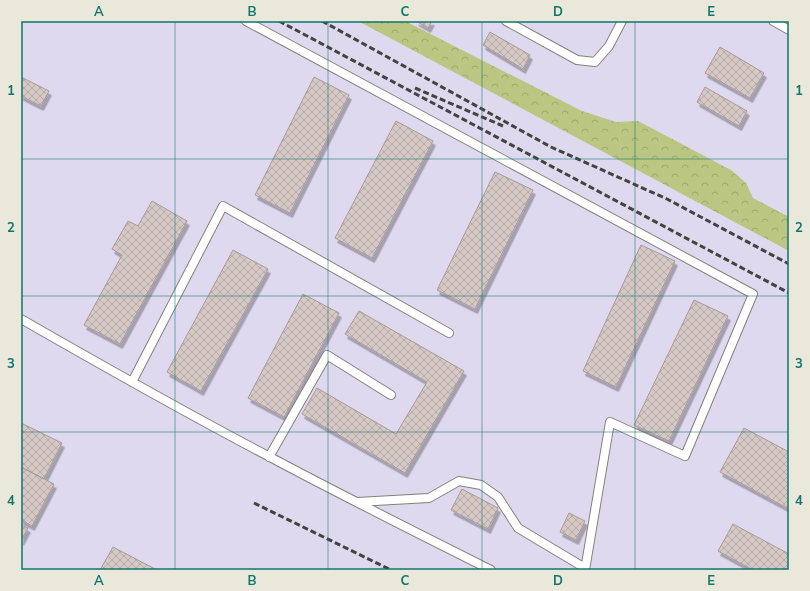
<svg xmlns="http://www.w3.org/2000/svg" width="810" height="591" font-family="Mulish,sans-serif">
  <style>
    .industrial { fill: #dfd9ef }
    .forest { fill: url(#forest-crowns) }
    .building { fill: url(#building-cross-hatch); stroke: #a79a97; filter: url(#shadow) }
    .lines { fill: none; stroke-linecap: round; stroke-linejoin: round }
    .service-casing { stroke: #848176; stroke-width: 10 }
    .service { stroke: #fff; stroke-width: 8 }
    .rail { stroke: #44433d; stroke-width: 3; stroke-dasharray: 6 3; stroke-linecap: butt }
    .grid { fill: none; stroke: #0f766e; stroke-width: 1; stroke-opacity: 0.55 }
    .neatline { fill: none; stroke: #0f766e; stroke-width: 1.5 }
    .grid-label { font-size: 13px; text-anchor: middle; font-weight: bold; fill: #0f766e }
  </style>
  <defs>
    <pattern id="forest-crowns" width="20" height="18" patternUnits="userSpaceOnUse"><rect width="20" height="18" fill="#bac681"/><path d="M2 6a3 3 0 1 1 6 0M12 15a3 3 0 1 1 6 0" fill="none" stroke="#9fa96e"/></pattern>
    <pattern id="building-cross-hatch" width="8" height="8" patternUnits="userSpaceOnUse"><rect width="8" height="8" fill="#d6c8c5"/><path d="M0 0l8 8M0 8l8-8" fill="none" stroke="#b7aba8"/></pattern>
    <filter id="shadow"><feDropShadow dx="2.5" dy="4.5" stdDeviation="0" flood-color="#0004"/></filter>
  </defs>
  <rect width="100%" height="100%" fill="#eae7db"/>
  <path class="industrial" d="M 21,21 L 789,21 L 789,570 L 21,570 Z"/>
  <path class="forest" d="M 358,21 L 405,21 L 582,111 L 616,122 L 638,121 L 731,170 L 746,183 L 753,198 L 789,217 L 789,251 Z"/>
  <path class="building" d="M 416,21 L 432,21 L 428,28 Z
    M 490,32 L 530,55 L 523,69 L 483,45 Z
    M 720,47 L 764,73 L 750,98 L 705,73 Z
    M 21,77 L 49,91 L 41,106 L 21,96 Z
    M 314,77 L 349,95 L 290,213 L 255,195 Z
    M 705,87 L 747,111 L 739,126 L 697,102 Z
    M 396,121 L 433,141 L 372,258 L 335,238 Z
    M 495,172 L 533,190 L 475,309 L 437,290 Z
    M 152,201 L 187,221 L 120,344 L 84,325 L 122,255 L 112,249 L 128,221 L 138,226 Z
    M 641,245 L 675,261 L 616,387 L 583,371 Z
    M 233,250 L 268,269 L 201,391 L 167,372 Z
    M 303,294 L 339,313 L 284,417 L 248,398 Z
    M 694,300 L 728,316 L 669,441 L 634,425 Z
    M 359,311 L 464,371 L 405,473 L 302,414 L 317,388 L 396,434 L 427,382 L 345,334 Z
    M 21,423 L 62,443 L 44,479 L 21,467 Z
    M 744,428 L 789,452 L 789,509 L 720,472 Z
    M 21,467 L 54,484 L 32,526 L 21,520 Z
    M 462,489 L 498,508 L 488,529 L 451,510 Z
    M 569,513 L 585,521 L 576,540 L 560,532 Z
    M 733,524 L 789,554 L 789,570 L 753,570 L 718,551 Z
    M 21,525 L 28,528 L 21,541 Z
    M 113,547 L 157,570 L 100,570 Z"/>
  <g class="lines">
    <defs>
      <path id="service" d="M 246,21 L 753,294 L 685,456 L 610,422 L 585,570
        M 506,21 L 577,60 L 595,62 L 609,46 L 622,21
        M 773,21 L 789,30
        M 21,319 C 103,366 186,413 270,457 C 343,496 417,533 491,570
        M 132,382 L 223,206 L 449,333
        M 269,457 L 327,355 L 391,395
        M 357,502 L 429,498 L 459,481 L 481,485 L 498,497 L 518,528 L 585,568"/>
    </defs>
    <use href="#service" class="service-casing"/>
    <use href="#service" class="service"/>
    <path class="rail" d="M 279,21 L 789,293
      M 322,21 L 551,147 L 667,199 L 789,264
      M 415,88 L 503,126
      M 254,503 L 391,570"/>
  </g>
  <path class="grid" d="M 175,21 L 175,570M 328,21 L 328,570M 482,21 L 482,570M 635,21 L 635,570M 21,159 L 789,159M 21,296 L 789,296M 21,432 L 789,432"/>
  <rect width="810" height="591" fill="none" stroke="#eae7db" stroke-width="44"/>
  <rect x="22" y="22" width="766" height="547" class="neatline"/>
  <g class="grid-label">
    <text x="99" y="16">A</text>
    <text x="252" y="16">B</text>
    <text x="405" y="16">C</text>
    <text x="558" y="16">D</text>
    <text x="711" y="16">E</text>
    <text x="11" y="95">1</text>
    <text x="799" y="95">1</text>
    <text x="11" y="232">2</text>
    <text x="799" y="232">2</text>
    <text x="11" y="368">3</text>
    <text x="799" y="368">3</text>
    <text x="11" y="505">4</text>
    <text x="799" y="505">4</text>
    <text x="99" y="585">A</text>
    <text x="252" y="585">B</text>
    <text x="405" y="585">C</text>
    <text x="558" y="585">D</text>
    <text x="711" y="585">E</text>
  </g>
</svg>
